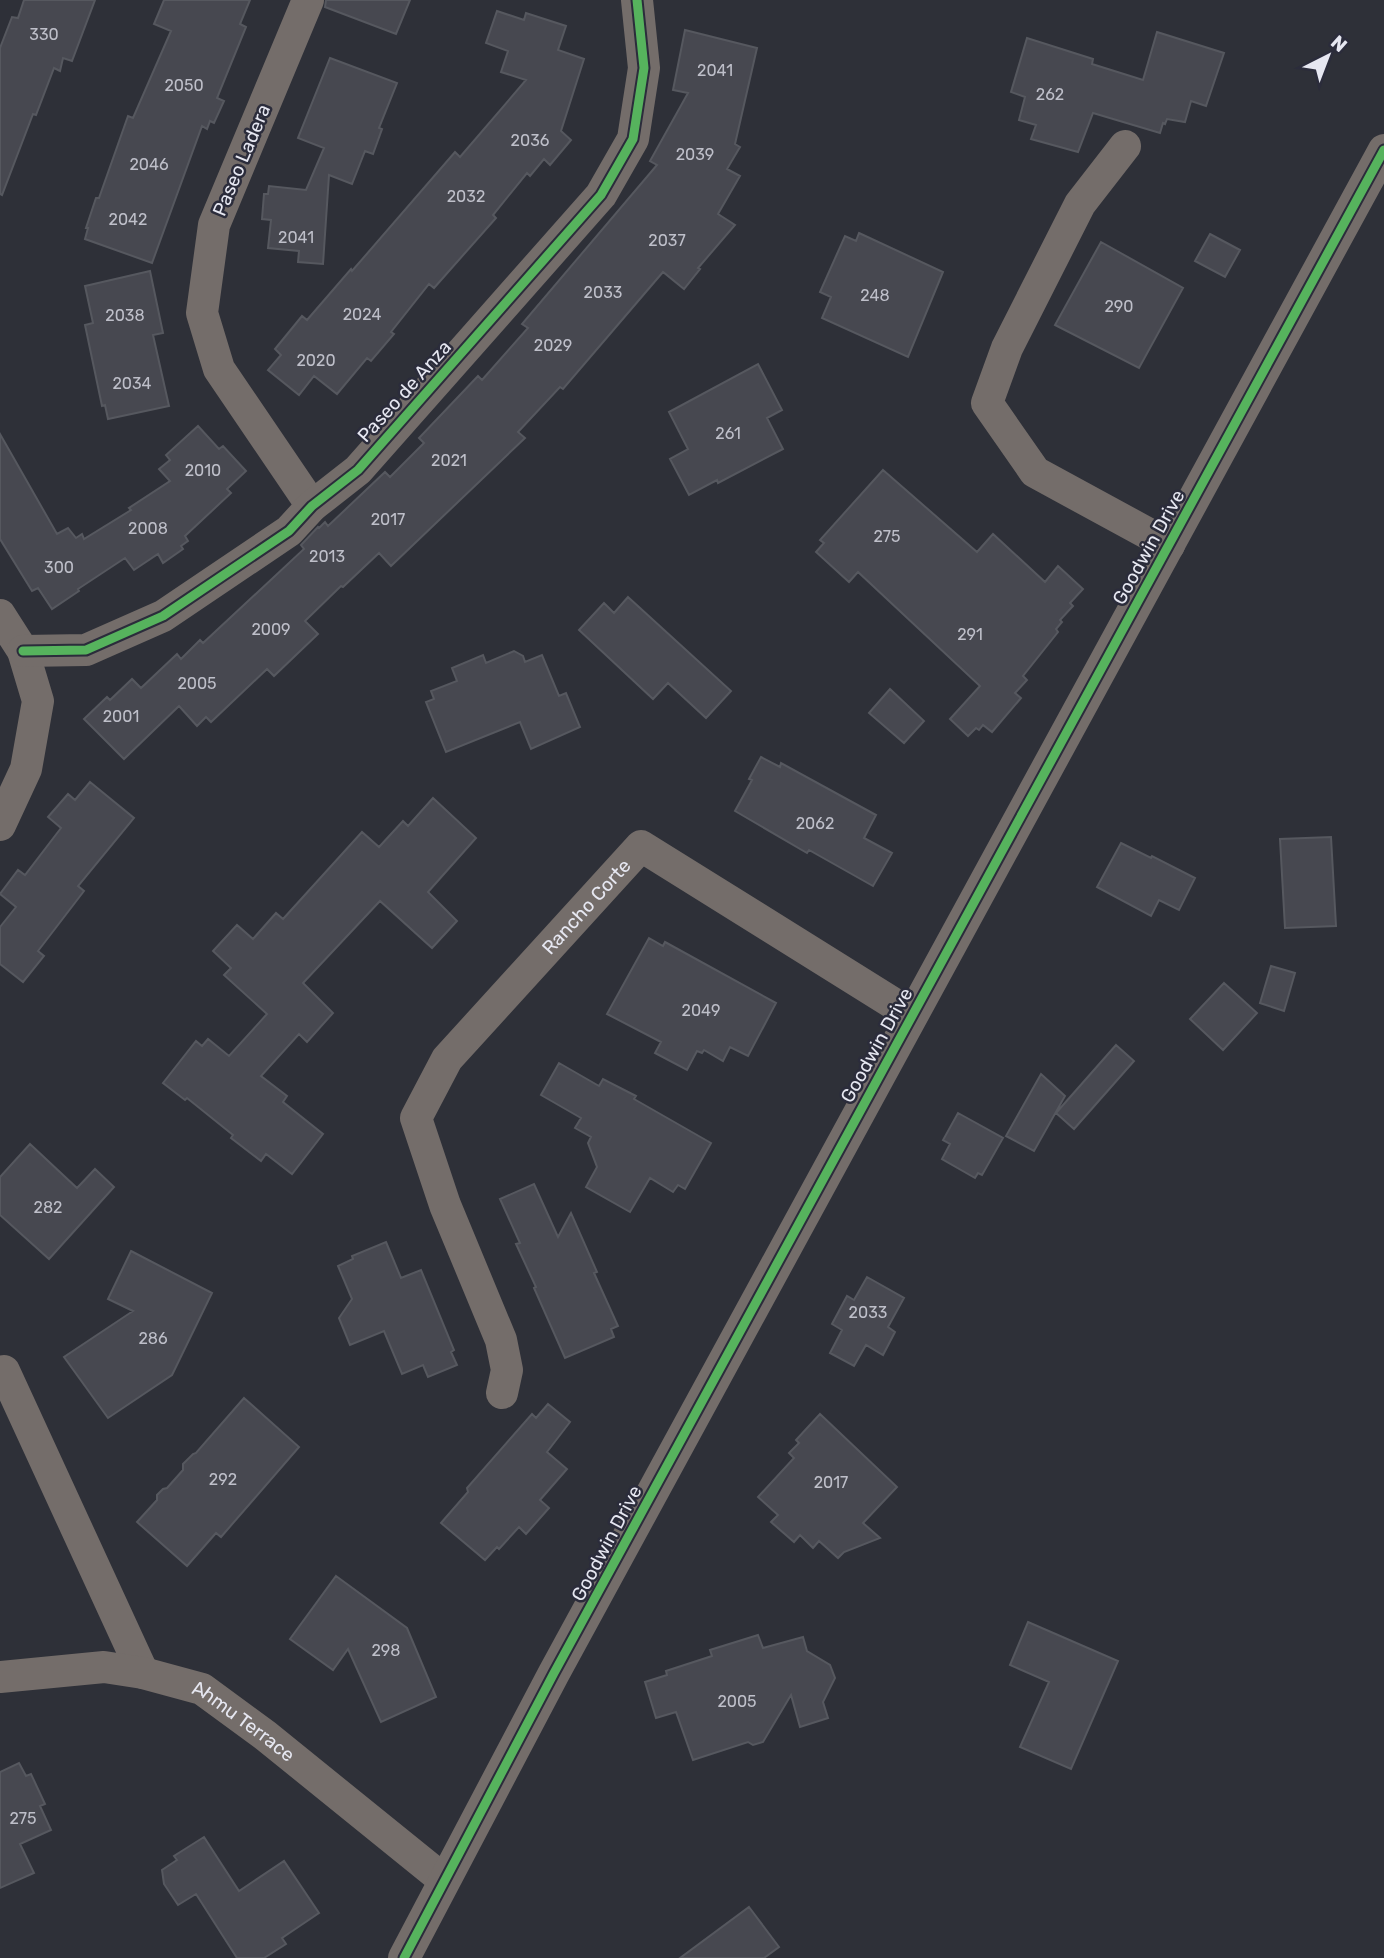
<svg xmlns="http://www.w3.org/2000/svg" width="1384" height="1958" font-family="Rubik,sans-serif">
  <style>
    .building { fill: #474850; stroke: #56585f; stroke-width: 2 }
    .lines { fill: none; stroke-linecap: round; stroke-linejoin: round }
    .minor { stroke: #746d6a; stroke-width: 32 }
    .cycleway-casing { stroke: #2b2c3b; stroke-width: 13 }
    .cycleway { stroke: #56b35d; stroke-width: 9 }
    .labels { text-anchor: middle; stroke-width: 5; stroke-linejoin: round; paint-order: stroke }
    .number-label { font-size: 16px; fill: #bebfc9 }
    .street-label { font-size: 19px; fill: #e6e7f1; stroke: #2b2c3b }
  </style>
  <rect width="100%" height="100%" fill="#2e3038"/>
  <path class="building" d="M 24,0 L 95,0 L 72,61 L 63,58 L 60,71 L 54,68 L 36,115 L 33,114 L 2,195 L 0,194 L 0,48 L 12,17 L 18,18 Z
    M 164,0 L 250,0 L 240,24 L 246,27 L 217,98 L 224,101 L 214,123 L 210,121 L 207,129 L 202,126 L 152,263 L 85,239 L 88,228 L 86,228 L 96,198 L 99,198 L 128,116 L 133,118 L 171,31 L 154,24 Z
    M 326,0 L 410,0 L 396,34 L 325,7 Z
    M 497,11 L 524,20 L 526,13 L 566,26 L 558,50 L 584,59 L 561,131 L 571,140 L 550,165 L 544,159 L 530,176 L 527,173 L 493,215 L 496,218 L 434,288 L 429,284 L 391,332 L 394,334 L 371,361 L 367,358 L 337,394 L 314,376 L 299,395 L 268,370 L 281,355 L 275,349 L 302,316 L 307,320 L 351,269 L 352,271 L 455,152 L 460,157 L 526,80 L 501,72 L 508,51 L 486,43 Z
    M 685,30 L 757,48 L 735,144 L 740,147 L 727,169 L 740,176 L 718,214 L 735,225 L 698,268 L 700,269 L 684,289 L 663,272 L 563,389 L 560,387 L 518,432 L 525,438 L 391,566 L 379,553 L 343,587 L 341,586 L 305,621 L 318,634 L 274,676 L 267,669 L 211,722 L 206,717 L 197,726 L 179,706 L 124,759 L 84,719 L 107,697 L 110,700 L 132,679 L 141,688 L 177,654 L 181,659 L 200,640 L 203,643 L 304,549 L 301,545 L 318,527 L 319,528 L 325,522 L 328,526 L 385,472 L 390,477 L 424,443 L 419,438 L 478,376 L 482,380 L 528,328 L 522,324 L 657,165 L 650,161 L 688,93 L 673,90 Z
    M 1157,32 L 1224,53 L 1206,106 L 1191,101 L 1185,122 L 1167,119 L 1165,124 L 1163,123 L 1160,133 L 1093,113 L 1078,152 L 1031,139 L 1036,125 L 1019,120 L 1025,97 L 1011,92 L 1027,38 L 1093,59 L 1092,64 L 1143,80 Z
    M 330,58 L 397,83 L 379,128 L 382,129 L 373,154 L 365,151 L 352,184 L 329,175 L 323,264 L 298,262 L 299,251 L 268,248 L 271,220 L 262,219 L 264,194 L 268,194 L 269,186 L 306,190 L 324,148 L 298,138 Z
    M 859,233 L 943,272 L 908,357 L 822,318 L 831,297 L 820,292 L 845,236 L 856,241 Z
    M 1210,234 L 1240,250 L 1225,277 L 1195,261 Z
    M 1101,242 L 1183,288 L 1139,368 L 1055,325 Z
    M 150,271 L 163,333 L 153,335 L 169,406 L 108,419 L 105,405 L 102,406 L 85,325 L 93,323 L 85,286 Z
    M 758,364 L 782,410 L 767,418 L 783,449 L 718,483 L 717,480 L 689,495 L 670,459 L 688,449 L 669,412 Z
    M 198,426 L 219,449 L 223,446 L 246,471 L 227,489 L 231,493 L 185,536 L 188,541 L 181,546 L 183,549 L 163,563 L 158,554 L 134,570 L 125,558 L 78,589 L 79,591 L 52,609 L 38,588 L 32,591 L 0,539 L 0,434 L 57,534 L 68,528 L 76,538 L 82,534 L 84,539 L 131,510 L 129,508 L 170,481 L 159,469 L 170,460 L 166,455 Z
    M 883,470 L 977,552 L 993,534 L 1045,582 L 1058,566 L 1083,589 L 1070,603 L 1073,606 L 1060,620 L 1062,622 L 1056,629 L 1058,632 L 1023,676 L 1027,680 L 1015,693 L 1021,698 L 992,732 L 983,725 L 979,730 L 976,728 L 968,736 L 950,719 L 980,686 L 858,572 L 849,582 L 816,552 L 824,543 L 820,540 Z
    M 628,597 L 731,691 L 706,718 L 668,683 L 653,699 L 579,630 L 604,603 L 614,613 Z
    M 514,651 L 523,656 L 525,662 L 542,655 L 559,696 L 566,693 L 580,727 L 531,749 L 520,722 L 446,752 L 426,702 L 434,699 L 431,691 L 457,681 L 452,668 L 483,655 L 486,663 Z
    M 890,689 L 924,721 L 904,743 L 869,713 Z
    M 761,757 L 780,767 L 781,763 L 876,815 L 864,838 L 892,853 L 873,886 L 809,850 L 807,853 L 735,811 L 752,780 L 749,779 Z
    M 90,782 L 134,818 L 78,886 L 84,891 L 38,951 L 44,956 L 23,982 L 0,964 L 0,927 L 16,907 L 0,894 L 18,870 L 25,875 L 61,828 L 48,817 L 68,794 L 75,800 Z
    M 433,798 L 476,838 L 428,892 L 457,921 L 432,948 L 380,901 L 303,983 L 333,1013 L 307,1042 L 299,1034 L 261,1076 L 287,1096 L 283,1102 L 323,1134 L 292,1174 L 266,1154 L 261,1161 L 231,1138 L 233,1135 L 187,1098 L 185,1100 L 163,1083 L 196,1041 L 202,1046 L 208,1039 L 229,1056 L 267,1014 L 224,975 L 231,968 L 213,951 L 237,925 L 253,939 L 276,913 L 283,919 L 362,832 L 379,847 L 403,821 L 408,826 Z
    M 1331,837 L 1336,926 L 1285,928 L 1280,839 Z
    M 1121,843 L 1151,858 L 1152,856 L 1195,878 L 1179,910 L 1159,900 L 1151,916 L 1097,887 Z
    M 649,938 L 663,946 L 665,942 L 776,1003 L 748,1056 L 730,1047 L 723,1061 L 704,1050 L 702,1053 L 697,1051 L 687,1070 L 655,1053 L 661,1042 L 607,1014 Z
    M 1271,966 L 1295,973 L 1284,1011 L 1260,1003 Z
    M 1224,983 L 1257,1013 L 1223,1050 L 1190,1019 Z
    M 1116,1045 L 1134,1061 L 1074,1129 L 1056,1113 Z
    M 559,1063 L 599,1086 L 603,1079 L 636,1096 L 634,1099 L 711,1143 L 685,1189 L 678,1185 L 673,1192 L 650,1178 L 630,1212 L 586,1187 L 597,1167 L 588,1143 L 591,1137 L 575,1128 L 581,1118 L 541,1095 Z
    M 1041,1074 L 1065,1096 L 1034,1151 L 1006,1136 Z
    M 958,1113 L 1003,1138 L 982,1175 L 978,1173 L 975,1178 L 942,1159 L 950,1144 L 943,1140 Z
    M 30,1144 L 77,1188 L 95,1169 L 114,1187 L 49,1259 L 0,1215 L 0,1177 Z
    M 534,1184 L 558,1237 L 571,1213 L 597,1272 L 594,1273 L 618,1326 L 611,1329 L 614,1337 L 565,1358 L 534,1288 L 536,1287 L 516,1244 L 520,1243 L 500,1199 Z
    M 386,1242 L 401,1278 L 421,1270 L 454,1350 L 451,1352 L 457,1365 L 428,1377 L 423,1365 L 402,1374 L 384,1331 L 350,1345 L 339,1318 L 352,1299 L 338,1266 L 353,1259 L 352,1256 Z
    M 131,1251 L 212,1293 L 172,1375 L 108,1418 L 64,1357 L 133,1311 L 108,1299 Z
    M 867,1277 L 904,1298 L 888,1327 L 895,1332 L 883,1355 L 866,1345 L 854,1366 L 830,1353 L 842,1330 L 832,1324 L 847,1296 L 854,1300 Z
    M 244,1398 L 299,1447 L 221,1537 L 216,1533 L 187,1566 L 137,1522 L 157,1500 L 157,1495 L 163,1489 L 167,1488 L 183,1470 L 183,1464 L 193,1454 L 196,1453 Z
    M 548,1404 L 570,1422 L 547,1452 L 567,1469 L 540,1500 L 549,1508 L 526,1534 L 519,1527 L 499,1549 L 497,1547 L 485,1560 L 441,1523 L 468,1492 L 467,1488 L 532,1414 L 536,1418 Z
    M 820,1414 L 897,1487 L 863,1523 L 880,1538 L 844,1552 L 838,1558 L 819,1541 L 813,1548 L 800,1535 L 794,1542 L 771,1522 L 778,1515 L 758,1497 L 794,1458 L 789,1453 L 799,1443 L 796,1440 Z
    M 336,1576 L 407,1628 L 436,1697 L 381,1722 L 348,1649 L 333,1670 L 290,1639 Z
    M 1028,1622 L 1118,1661 L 1071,1769 L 1020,1747 L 1049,1682 L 1010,1665 Z
    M 758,1635 L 763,1648 L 803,1637 L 807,1651 L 830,1665 L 835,1678 L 823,1702 L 828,1718 L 800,1727 L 791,1695 L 763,1742 L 753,1745 L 748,1742 L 693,1760 L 676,1712 L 656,1718 L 645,1682 L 667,1675 L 666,1671 L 712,1656 L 710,1650 Z
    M 19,1763 L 26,1776 L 31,1774 L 45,1804 L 40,1806 L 51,1830 L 20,1844 L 34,1873 L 0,1888 L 0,1772 Z
    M 204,1837 L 239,1891 L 284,1861 L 319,1913 L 282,1938 L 286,1944 L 264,1958 L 237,1958 L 196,1894 L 178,1905 L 164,1884 L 162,1870 L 177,1860 L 174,1856 Z
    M 749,1907 L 779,1947 L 764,1958 L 680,1958 Z"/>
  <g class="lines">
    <g class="minor">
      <path d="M 308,0 L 214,225 L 202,313 L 219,369 L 312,506"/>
      <path d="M 1125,146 L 1080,204 L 1007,348 L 987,403 L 1035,472 L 1169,545"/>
      <path d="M 0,615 L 23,651 L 38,701 L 26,769 L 0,825"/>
      <path d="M 23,651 L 86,650 L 163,616 L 289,531 L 312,506 L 358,470 L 601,195 L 633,139 L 644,68 L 637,0"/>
      <path d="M 4,1371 L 143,1673"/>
      <path id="s1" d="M 502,1393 L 507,1370 L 501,1340 L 445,1205 L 416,1118 L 447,1059 L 641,846 L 912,1015"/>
      <path id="s2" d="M 0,1677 L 104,1667 L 143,1673 L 202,1689 L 266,1736 L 444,1880"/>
      <path d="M 404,1958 L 554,1673 L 1384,150"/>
    </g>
    <defs>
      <path id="cycleway" d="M 23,651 L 86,650 L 163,616 L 289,531 L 312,506 L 358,470 L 601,195 L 633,139 L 644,68 L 637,0
        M 404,1958 L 554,1673 L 1384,150"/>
    </defs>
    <use href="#cycleway" class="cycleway-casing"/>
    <use href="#cycleway" class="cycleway"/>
  </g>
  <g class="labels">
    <g class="number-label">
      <text x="44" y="40">330</text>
      <text x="715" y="76">2041</text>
      <text x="184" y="91">2050</text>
      <text x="1050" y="100">262</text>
      <text x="530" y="146">2036</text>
      <text x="695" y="160">2039</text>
      <text x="149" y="170">2046</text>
      <text x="466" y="202">2032</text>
      <text x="128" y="225">2042</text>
      <text x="296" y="243">2041</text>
      <text x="667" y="246">2037</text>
      <text x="603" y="298">2033</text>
      <text x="875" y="301">248</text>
      <text x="1119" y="312">290</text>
      <text x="362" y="320">2024</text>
      <text x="125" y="321">2038</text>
      <text x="553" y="351">2029</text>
      <text x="316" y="366">2020</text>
      <text x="132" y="389">2034</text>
      <text x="728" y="439">261</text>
      <text x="449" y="466">2021</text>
      <text x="203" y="476">2010</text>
      <text x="388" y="525">2017</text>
      <text x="148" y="534">2008</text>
      <text x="887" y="542">275</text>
      <text x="327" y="562">2013</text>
      <text x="59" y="573">300</text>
      <text x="271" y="635">2009</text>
      <text x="970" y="640">291</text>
      <text x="197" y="689">2005</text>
      <text x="121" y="722">2001</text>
      <text x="815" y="829">2062</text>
      <text x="701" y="1016">2049</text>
      <text x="48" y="1213">282</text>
      <text x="868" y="1318">2033</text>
      <text x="153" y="1344">286</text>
      <text x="223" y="1485">292</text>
      <text x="831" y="1488">2017</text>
      <text x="386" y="1656">298</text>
      <text x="737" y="1707">2005</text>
      <text x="23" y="1824">275</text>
    </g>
    <g class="street-label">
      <text transform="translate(241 160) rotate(-67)" y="7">Paseo Ladera</text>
      <text transform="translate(404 391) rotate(-48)" y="7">Paseo de Anza</text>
      <text transform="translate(1148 547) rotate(-61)" y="7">Goodwin Drive</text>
      <text dy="7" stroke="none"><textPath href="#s1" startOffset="565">Rancho Corte</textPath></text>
      <text transform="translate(876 1045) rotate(-61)" y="7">Goodwin Drive</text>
      <text transform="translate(606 1543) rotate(-62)" y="7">Goodwin Drive</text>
      <text dy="7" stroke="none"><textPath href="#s2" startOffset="257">Ahmu Terrace</textPath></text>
    </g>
  </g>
  <g transform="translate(1328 56) rotate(42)" stroke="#2b2c3b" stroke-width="5" paint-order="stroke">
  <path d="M0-5L12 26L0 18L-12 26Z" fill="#e6e7f1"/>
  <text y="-10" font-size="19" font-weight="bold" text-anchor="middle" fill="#e6e7f1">N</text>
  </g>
</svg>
